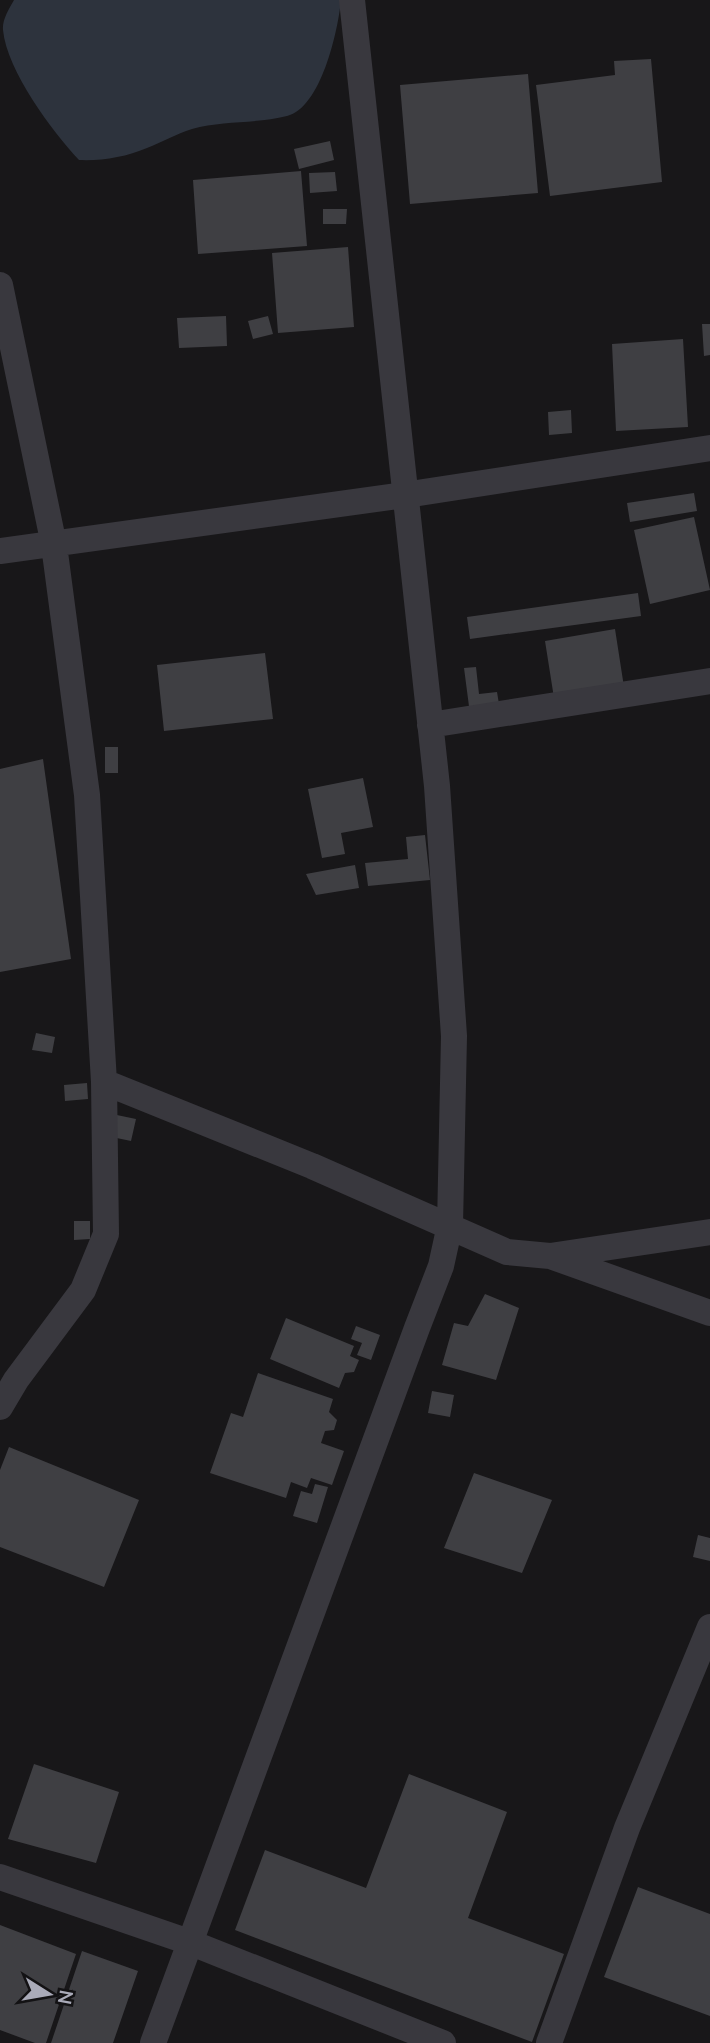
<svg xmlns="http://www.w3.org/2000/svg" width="710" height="2043" font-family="'Nunito Sans',sans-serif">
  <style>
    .water { fill: #2d333d }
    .building { fill: #3f3f43 }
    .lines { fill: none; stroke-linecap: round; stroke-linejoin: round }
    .minor { stroke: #39383e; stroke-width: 26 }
  </style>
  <rect width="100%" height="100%" fill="#181719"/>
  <path class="water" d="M 14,0 L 341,0 C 338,31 321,108 287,116 C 256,124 223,120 192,129 C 176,134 162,142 147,148 C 126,157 102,161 79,160 C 52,131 7,71 3,30 C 2,20 9,9 14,0 Z"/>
  <path class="building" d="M 651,59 L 662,182 L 550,196 L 536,85 L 615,75 L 614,61 Z
    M 528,74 L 538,193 L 410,204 L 400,85 Z
    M 330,141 L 334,160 L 299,169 L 294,149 Z
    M 301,171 L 307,246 L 198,254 L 193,180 Z
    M 335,172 L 337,191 L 310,193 L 309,173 Z
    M 323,209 L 347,209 L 346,224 L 323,224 Z
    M 348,247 L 354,327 L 278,333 L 272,253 Z
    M 226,316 L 227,346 L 179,348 L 177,318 Z
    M 268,316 L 273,334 L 253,339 L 248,321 Z
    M 702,324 L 710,324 L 710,355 L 704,356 Z
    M 683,339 L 688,427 L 616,431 L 612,344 Z
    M 571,410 L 572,433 L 549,435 L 548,412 Z
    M 694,493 L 697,511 L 630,522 L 627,503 Z
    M 694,517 L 710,590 L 650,604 L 634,530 Z
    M 638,593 L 641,616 L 470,639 L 467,617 Z
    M 615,629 L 624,687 L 554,698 L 545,641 Z
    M 265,653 L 273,719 L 164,731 L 157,665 Z
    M 476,667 L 479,694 L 497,692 L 500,710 L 470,714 L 464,668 Z
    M 105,747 L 118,747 L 118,773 L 105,773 Z
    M 43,759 L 71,959 L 0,972 L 0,769 Z
    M 363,778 L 373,827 L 341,833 L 345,854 L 322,858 L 308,789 Z
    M 425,835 L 430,880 L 368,886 L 365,863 L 408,859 L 406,837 Z
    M 355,865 L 359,888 L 316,895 L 306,874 Z
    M 36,1033 L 55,1037 L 52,1053 L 32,1050 Z
    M 87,1083 L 88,1099 L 65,1101 L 64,1085 Z
    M 112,1114 L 136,1119 L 131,1141 L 107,1136 Z
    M 74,1221 L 90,1221 L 90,1239 L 74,1240 Z
    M 485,1294 L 519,1308 L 496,1380 L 442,1365 L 454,1323 L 468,1326 Z
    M 286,1318 L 354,1346 L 350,1356 L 359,1360 L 354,1372 L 345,1373 L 339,1388 L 270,1359 Z
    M 356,1326 L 380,1335 L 371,1360 L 357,1355 L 362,1343 L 351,1339 Z
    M 258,1373 L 333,1399 L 329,1412 L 337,1420 L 334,1430 L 325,1431 L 321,1443 L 344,1451 L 332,1485 L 311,1478 L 307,1488 L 291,1482 L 286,1498 L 210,1473 L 231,1413 L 243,1417 Z
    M 432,1391 L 454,1395 L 450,1417 L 428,1413 Z
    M 9,1447 L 139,1500 L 104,1587 L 0,1547 L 0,1470 Z
    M 474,1473 L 552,1500 L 522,1573 L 444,1548 Z
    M 315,1484 L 328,1487 L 317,1523 L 293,1516 L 301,1491 L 312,1494 Z
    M 698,1535 L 710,1538 L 710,1561 L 693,1557 Z
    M 34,1764 L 119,1792 L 96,1863 L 8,1839 Z
    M 409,1774 L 507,1812 L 468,1918 L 564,1954 L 532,2042 L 235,1930 L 265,1850 L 366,1888 Z
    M 638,1887 L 710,1914 L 710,2016 L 604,1977 Z
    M 0,1925 L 76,1954 L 46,2043 L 35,2043 L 0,2030 Z
    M 82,1951 L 138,1971 L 113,2043 L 51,2043 Z"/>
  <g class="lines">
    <path class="minor" d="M 0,285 L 54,545 L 87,795 L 104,1082 L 106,1234 L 83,1290 L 16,1380 L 0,1407
      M 0,551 L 405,495 L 710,448
      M 430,725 L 710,681
      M 104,1082 L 312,1166 L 507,1252 L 550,1256 L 710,1232
      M 553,1257 L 710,1313
      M 0,1877 L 189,1942 L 443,2043
      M 153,2043 L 417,1328 L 441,1266 L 450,1225 L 454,1036 L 437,786 L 352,0
      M 549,2043 L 627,1828 L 710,1627"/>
  </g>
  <g transform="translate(49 1994) rotate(101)" stroke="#131214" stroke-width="5" paint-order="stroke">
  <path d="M0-5L12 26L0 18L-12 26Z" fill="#aaabb9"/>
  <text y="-10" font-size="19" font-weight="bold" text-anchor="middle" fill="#aaabb9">N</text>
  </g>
</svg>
